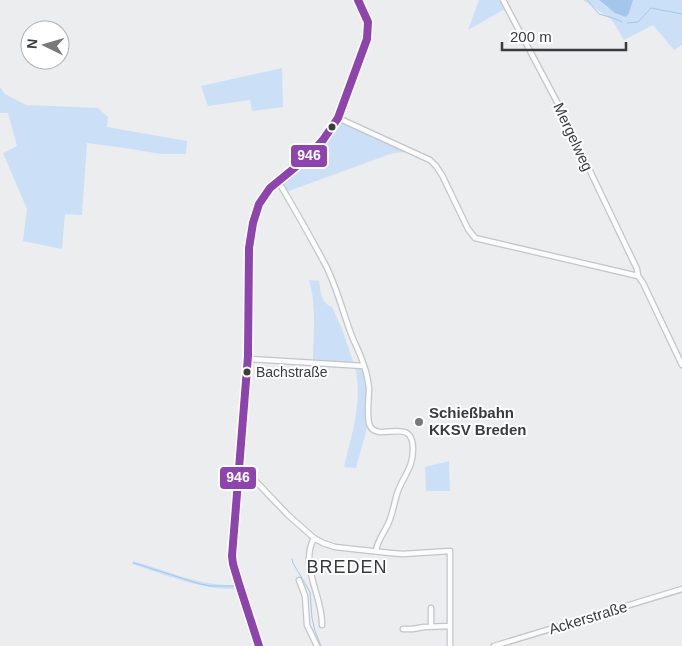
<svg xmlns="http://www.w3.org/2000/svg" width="682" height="646" font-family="Arial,sans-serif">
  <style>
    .green { fill: #cbe0f7 }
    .water { fill: #a3c6ea }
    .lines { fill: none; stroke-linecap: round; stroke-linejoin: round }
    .stream { stroke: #a3c6ea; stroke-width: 1 }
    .street-casing { stroke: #c3c5c7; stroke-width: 7 }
    .secondary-casing { stroke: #c3c5c7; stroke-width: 9 }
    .street { stroke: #fcfcfd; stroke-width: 4.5 }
    .secondary { stroke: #fcfcfd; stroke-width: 6 }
    .bus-1-casing { stroke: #fff; stroke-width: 11 }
    .bus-1 { stroke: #8e44ad; stroke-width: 8 }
    .bus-dot { fill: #3a3b3d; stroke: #fff; stroke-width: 2 }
    .poi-dot { fill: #78797b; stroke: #fff; stroke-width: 2 }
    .labels { text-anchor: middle; stroke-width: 4; stroke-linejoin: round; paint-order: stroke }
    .bus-label { font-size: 14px; fill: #3a3b3d; stroke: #fff; text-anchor: start }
    .street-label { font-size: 15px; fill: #3a3b3d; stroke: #fff }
    .poi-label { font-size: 15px; font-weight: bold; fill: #3a3b3d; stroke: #fff; text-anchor: start }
    .quarter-label { font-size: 18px; letter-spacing: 1px; fill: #3a3b3d; stroke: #fff }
    .line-badge { stroke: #fff; stroke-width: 2 }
    .badge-label { font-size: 14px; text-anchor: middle; font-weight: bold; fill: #fff }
  </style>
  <rect width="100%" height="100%" fill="#ebedef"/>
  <path class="green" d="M 479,0 L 500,0 L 505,9 L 468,30 Z
    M 583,0 L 599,0 L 608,8 L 629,13 L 633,0 L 682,0 L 682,45 L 674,50 L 653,25 L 624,40 L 612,20 Z
    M 282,68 L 283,107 L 252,111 L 250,100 L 208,106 L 201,86 Z
    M 0,87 L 5,94 L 26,105 L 98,108 L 108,117 L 107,127 L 187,141 L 186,154 L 161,154 L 125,148 L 87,143 L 82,215 L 65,214 L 62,249 L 23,241 L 27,209 L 3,153 L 17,146 L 8,113 L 0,113 Z
    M 343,122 L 409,152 L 393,153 L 286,192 L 281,184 L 282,180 L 336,125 Z
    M 309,280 L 319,281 C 321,292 321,303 332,307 L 342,329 L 354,364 L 313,362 C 313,335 317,306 309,280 Z
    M 355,367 L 363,368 L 367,386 L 368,424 L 356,468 L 344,467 C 352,434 363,400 355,367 Z
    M 449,461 L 450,491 L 426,491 L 425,467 Z
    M 133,561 C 167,571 200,586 236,585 L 235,589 C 199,589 166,575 132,564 Z"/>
  <path class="water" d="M 599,0 L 633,0 L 629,13 L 626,17 L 615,13 Z"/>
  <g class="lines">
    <path class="stream" d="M 587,0 L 599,14 L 613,18 L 622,22
      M 627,23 L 638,22 L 651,8 L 682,14
      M 230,535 L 244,360
      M 292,559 L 293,563 L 310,592 L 312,618 L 315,631 L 321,646
      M 134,563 L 200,584 L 211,586 L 234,586"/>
    <defs>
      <path id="street" d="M 503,0 L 556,100 L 637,269 L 638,276
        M 338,118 L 430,160 L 436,166 L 442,175 L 468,229 L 475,238 L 638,276 L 643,283 L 682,365
        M 278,181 C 294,208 310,236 325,264 C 336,285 342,309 350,331 C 354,343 361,354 364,366 C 367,373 368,381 369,388 C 369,398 366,418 370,426 C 379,443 413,415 413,449 C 413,468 404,475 398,491 C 394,502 393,514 388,524 C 384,533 377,541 376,551
        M 248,359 L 364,366
        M 239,470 L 246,471 L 288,515 L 314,538 L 323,543 L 335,547 L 390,553 L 403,554 L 450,551 L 450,646
        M 314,538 C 299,566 323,596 322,625
        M 299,580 L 305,596 L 307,625 L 317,646
        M 431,608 L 431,626
        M 403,629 L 413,629 L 424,627 L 450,626
        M 494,646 L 682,589"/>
      <path id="secondary" d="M 259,646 L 239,584 L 233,564 L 232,556 L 248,356 L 249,248 L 253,223 L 259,204 L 264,196 L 270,188 L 309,156 L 323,140 L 338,118 L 362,55 L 367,39 L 368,22 L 366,16 L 358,0"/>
    </defs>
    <use href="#street" class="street-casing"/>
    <use href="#secondary" class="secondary-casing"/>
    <use href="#street" class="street"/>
    <use href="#secondary" class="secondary"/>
    <defs>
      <path id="bus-1" d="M 259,646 L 239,584 L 233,564 L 232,556 L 248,356 L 249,248 L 253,223 L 259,204 L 270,188 L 309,156 L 323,140 L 338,118 L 367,39 L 368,22 L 358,0"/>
    </defs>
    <use href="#bus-1" class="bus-1-casing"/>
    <use href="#bus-1" class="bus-1"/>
  </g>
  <g class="bus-dot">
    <circle cx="332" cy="127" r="4.5"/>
    <circle cx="247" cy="372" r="4.5"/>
  </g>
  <circle class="poi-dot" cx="419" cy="422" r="5"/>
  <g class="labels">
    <g class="bus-label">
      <text x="256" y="377">Bachstraße</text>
    </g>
    <g class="street-label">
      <text transform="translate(573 137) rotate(65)" y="5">Mergelweg</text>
      <text transform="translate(588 618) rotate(-17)" y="5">Ackerstraße</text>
    </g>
    <g class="poi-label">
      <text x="429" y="418">Schießbahn<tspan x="429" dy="17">KKSV Breden</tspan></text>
    </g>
    <g class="quarter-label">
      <text x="347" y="573">BREDEN</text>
    </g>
  </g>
  <g class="line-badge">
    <rect x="290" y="144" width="38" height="24" rx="5" fill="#8e44ad"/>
    <rect x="219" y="466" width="38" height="24" rx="5" fill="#8e44ad"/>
  </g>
  <g class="badge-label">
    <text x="309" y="160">946</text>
    <text x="238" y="482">946</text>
  </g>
  <g transform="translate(45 45) rotate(275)"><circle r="24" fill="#ffffff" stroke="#b0b1b1"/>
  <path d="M0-4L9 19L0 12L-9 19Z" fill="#78797b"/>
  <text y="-8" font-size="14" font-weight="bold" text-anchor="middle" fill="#3a3b3d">N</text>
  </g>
  <path d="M502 42v8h124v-8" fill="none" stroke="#3a3b3d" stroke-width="2.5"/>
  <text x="510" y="42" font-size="15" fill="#3a3b3d" stroke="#ffffff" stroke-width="4" paint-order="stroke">200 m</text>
</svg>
